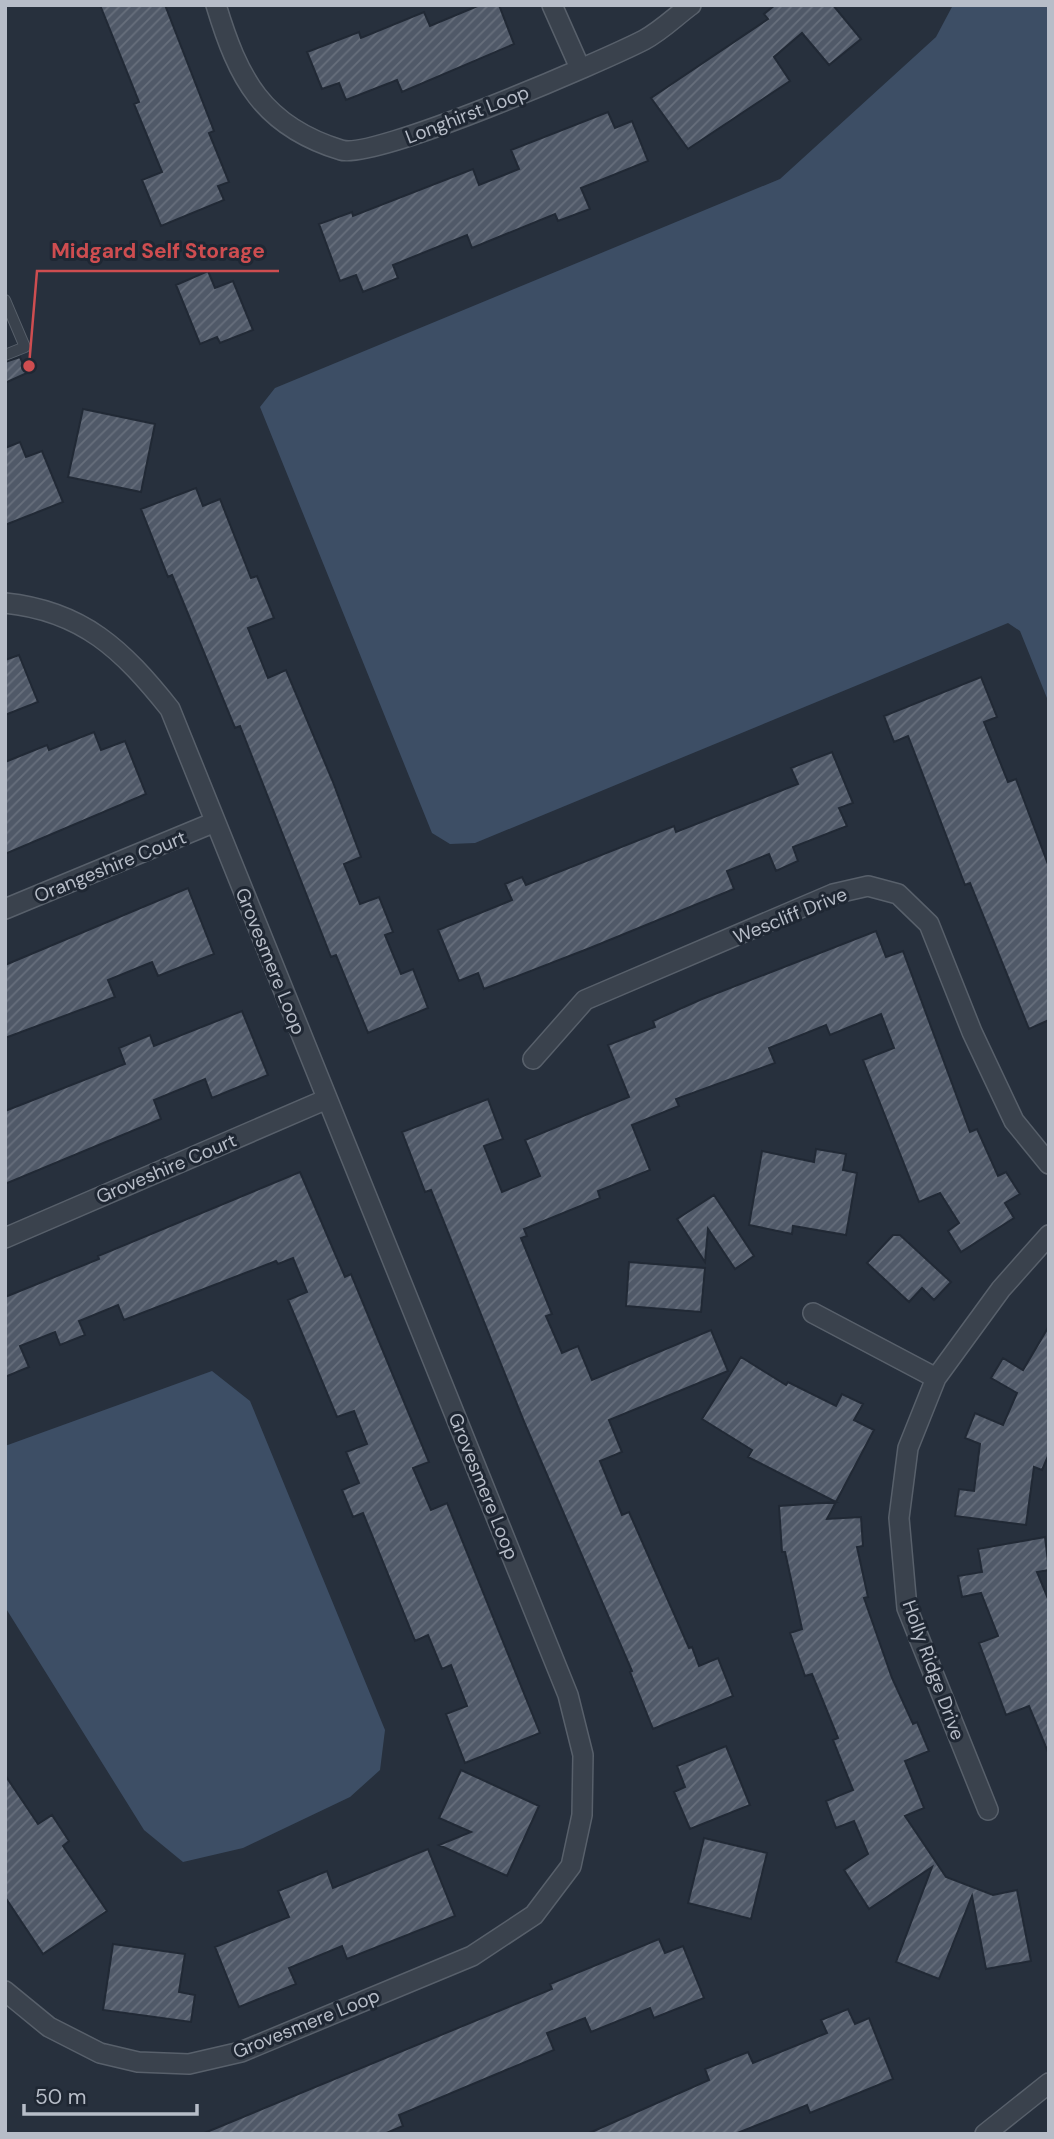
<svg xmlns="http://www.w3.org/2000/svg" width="1054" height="2139" font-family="'DM Sans',sans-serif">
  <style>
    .water { fill: #3d4e65 }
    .building { fill: url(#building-hatch); stroke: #212935; stroke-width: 2 }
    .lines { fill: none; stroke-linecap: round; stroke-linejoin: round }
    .service-casing { stroke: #58606b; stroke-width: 12 }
    .minor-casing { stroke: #58606b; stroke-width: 22 }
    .service { stroke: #3a424d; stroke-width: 10 }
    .minor { stroke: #3a424d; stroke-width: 19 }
    .labels { text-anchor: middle; stroke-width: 6; stroke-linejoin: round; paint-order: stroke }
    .street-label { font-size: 19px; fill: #b7bdc8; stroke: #1f2733 }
    .leader { fill: none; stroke: #ce4d50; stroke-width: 2.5 }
    .callout-dot { fill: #ce4d50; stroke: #1f2733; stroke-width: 2.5 }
    .callout-label { font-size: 21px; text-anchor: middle; font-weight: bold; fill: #ce4d50; stroke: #1f2733; stroke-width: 6; stroke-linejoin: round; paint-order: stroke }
  </style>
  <defs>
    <pattern id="building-hatch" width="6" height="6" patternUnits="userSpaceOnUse" patternTransform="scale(1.75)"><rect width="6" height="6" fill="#505968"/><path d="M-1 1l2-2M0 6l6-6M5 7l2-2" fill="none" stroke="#676f7c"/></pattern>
  </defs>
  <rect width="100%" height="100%" fill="#27303d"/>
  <path class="water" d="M 953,5 L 1049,5 L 1049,703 L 1020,631 L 1008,623 L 475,843 L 450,844 L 432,833 L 260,407 L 275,388 L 780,179 L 936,37 Z
    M 212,1371 L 250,1401 L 385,1730 L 380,1770 L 350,1797 L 243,1848 L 183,1862 L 144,1830 L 5,1607 L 5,1446 Z"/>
  <path class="building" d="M 100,5 L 165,5 L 214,131 L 209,133 L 229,182 L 218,186 L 224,200 L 161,226 L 142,180 L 162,172 L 134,104 L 139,102 Z
    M 480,5 L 499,5 L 514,44 L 402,92 L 397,80 L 346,100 L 339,83 L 322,89 L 307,52 L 359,32 L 361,38 L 424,12 L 430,26 Z
    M 775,5 L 833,5 L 861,39 L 829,65 L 802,33 L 774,57 L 790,81 L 688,149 L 651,98 L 768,19 L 764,14 Z
    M 608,112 L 615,128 L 632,121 L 648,161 L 581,188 L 590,209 L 558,221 L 555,214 L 472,248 L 467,235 L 393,265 L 398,278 L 363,292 L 356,275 L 340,281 L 319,224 L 352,212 L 353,216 L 473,169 L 479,185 L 519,169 L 511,150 Z
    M 208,271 L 215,288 L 233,281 L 253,330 L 220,343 L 217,337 L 200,344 L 176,285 Z
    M 20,357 L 27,373 L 5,383 L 5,362 Z
    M 83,409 L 155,424 L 141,492 L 68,477 Z
    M 20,442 L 26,457 L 42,451 L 63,502 L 5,525 L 5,448 Z
    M 196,488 L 203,506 L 220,499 L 251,578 L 257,576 L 274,618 L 248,628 L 268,678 L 286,670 L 333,782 L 361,857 L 344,864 L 360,904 L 379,897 L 393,932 L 385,935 L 401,974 L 413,969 L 428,1008 L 368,1033 L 336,955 L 331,957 L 240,726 L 235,728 L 172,575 L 168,577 L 141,509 Z
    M 19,655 L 38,702 L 5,715 L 5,660 Z
    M 981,677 L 997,717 L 984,722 L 1008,782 L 1016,779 L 1049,867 L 1049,1020 L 1029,1029 L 970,883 L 965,885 L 908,736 L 894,742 L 884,716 Z
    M 94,732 L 101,750 L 125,741 L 146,794 L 5,854 L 5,762 L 47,745 L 49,750 Z
    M 832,752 L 853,803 L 839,808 L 847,826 L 793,847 L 798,861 L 776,871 L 769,854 L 727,871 L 734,889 L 590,948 L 484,989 L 478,973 L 459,981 L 438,930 L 512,900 L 505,884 L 522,877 L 526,885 L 674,826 L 676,832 L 798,784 L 791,768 Z
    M 188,888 L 214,954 L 158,976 L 152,962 L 108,980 L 115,997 L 5,1038 L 5,965 Z
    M 876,931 L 886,957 L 903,951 L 970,1132 L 977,1129 L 998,1176 L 1006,1172 L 1020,1194 L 1005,1203 L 1014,1218 L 961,1252 L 948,1231 L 959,1223 L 940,1193 L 919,1202 L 863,1060 L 894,1048 L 881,1014 L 830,1035 L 826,1025 L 769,1048 L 775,1063 L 676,1099 L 679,1106 L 632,1125 L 650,1170 L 598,1191 L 600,1198 L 524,1229 L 527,1236 L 521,1238 L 552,1314 L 546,1316 L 562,1353 L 578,1346 L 592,1380 L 711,1330 L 728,1371 L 609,1420 L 622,1452 L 600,1461 L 622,1515 L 629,1512 L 689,1648 L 692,1647 L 699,1666 L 718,1658 L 733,1696 L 653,1729 L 630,1672 L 632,1671 L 525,1424 L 431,1190 L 425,1192 L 402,1132 L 488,1099 L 503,1139 L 484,1146 L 502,1192 L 540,1176 L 525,1140 L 629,1097 L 608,1045 L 655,1027 L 653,1021 L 702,999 Z
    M 242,1011 L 268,1075 L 212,1098 L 205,1079 L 154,1100 L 161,1119 L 5,1184 L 5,1111 L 125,1064 L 119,1048 L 150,1035 L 154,1046 Z
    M 816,1149 L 846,1154 L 843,1170 L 857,1173 L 846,1235 L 793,1226 L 792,1234 L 749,1225 L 762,1151 L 814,1162 Z
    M 300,1172 L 345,1277 L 351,1274 L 429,1462 L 413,1468 L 431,1510 L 447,1503 L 540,1733 L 465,1763 L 446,1714 L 467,1706 L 451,1665 L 442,1669 L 428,1635 L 415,1641 L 363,1513 L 353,1517 L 342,1490 L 359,1483 L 346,1452 L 367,1444 L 354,1411 L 337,1417 L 288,1300 L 307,1292 L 293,1258 L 278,1264 L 276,1261 L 124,1320 L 118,1305 L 79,1321 L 85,1335 L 60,1345 L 55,1332 L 20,1346 L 29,1367 L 5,1377 L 5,1297 L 99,1259 L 98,1256 Z
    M 714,1195 L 754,1256 L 735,1269 L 708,1229 L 705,1262 L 677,1219 Z
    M 893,1235 L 900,1235 L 951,1282 L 934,1300 L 922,1288 L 909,1302 L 867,1263 Z
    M 629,1262 L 705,1268 L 701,1312 L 626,1306 Z
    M 1049,1326 L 1049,1454 L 1042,1470 L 1034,1467 L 1026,1525 L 955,1516 L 959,1489 L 974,1491 L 980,1444 L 965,1438 L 975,1413 L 1003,1425 L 1017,1393 L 991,1378 L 1003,1358 L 1023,1370 Z
    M 741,1357 L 786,1385 L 788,1382 L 836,1406 L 842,1394 L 863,1404 L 854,1420 L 874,1430 L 827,1519 L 861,1517 L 863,1546 L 857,1547 L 868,1597 L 864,1598 L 892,1678 L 913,1724 L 917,1722 L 929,1751 L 905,1761 L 924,1808 L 905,1816 L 946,1877 L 993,1895 L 1017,1890 L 1031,1961 L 986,1969 L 972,1896 L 939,1979 L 896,1962 L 932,1867 L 869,1909 L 844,1870 L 868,1854 L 854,1821 L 836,1828 L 826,1801 L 853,1790 L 833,1740 L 838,1738 L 812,1674 L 805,1676 L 790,1633 L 802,1629 L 785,1552 L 782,1552 L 779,1506 L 836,1502 L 748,1457 L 752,1450 L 702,1419 Z
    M 1045,1537 L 1049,1570 L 1037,1572 L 1049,1601 L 1048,1752 L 1029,1706 L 1006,1715 L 979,1643 L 998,1636 L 981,1593 L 962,1597 L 958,1576 L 982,1572 L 978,1549 Z
    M 726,1746 L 750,1805 L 690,1829 L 674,1792 L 685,1787 L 677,1766 Z
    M 461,1770 L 539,1806 L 507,1876 L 439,1845 L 471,1832 L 439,1818 Z
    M 5,1775 L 38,1824 L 52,1815 L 69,1841 L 63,1846 L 107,1911 L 43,1954 L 5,1897 Z
    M 704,1838 L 767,1853 L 751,1919 L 688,1903 Z
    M 428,1849 L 455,1916 L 347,1959 L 342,1946 L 289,1968 L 296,1984 L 239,2007 L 215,1947 L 289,1917 L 278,1891 L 327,1871 L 333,1888 Z
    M 659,1939 L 665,1953 L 683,1946 L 704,1998 L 654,2018 L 650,2008 L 591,2032 L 585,2018 L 547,2033 L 554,2050 L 399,2115 L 403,2126 L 384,2134 L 202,2134 L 552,1989 L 550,1984 Z
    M 113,1944 L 185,1954 L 179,1992 L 195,1995 L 191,2022 L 103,2010 Z
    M 848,2009 L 855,2024 L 869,2018 L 893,2079 L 810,2113 L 807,2105 L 735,2134 L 587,2134 L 709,2080 L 705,2069 L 748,2052 L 753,2063 L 827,2033 L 821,2020 Z"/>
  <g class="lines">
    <defs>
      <path id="service" d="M 5,300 L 25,347 L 5,355"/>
      <path id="minor" d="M 216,5 C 238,78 262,126 341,150 C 373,161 603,61 644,40 C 661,31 676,16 691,5
        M 552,5 L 580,68
        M 5,603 C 83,611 123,650 170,709 L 568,1695 L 583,1755 L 582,1815 L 571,1866 L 534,1915 L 472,1956 L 241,2052 L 189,2064 L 138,2062 L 100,2053 L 49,2027 L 5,1991
        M 5,909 L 215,822
        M 533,1059 L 585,1000 L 833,894 L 868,886 L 898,894 L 929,924 L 972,1032 L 1014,1121 L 1049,1164
        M 5,1238 L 327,1099
        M 813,1313 L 936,1378
        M 988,1810 L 907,1608 L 899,1518 L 908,1448 L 936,1378 L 1001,1289 L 1049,1235
        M 985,2134 L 1049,2083"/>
    </defs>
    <use href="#service" class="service-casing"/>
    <use href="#minor" class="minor-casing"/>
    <use href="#service" class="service"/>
    <use href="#minor" class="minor"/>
  </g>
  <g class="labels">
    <g class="street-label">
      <text transform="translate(467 114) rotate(-21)" y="7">Longhirst Loop</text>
      <text transform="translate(110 866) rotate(-22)" y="7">Orangeshire Court</text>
      <text transform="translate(790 915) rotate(-22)" y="7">Wescliff Drive</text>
      <text transform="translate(271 961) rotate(68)" y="7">Grovesmere Loop</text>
      <text transform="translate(166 1168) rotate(-23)" y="7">Groveshire Court</text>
      <text transform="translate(484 1486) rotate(68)" y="7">Grovesmere Loop</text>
      <text transform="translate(934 1670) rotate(70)" y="7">Holly Ridge Drive</text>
      <text transform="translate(306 2023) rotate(-22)" y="7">Grovesmere Loop</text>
    </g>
  </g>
  <path class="leader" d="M29 366L37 271H279"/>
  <circle class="callout-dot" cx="29" cy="366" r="7"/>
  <g class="callout-label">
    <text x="158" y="258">Midgard Self Storage</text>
  </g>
  <rect width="1054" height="2139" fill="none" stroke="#b7bdc8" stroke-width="14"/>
  <path d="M24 2104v10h173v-10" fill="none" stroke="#b7bdc8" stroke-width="3.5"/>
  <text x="35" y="2104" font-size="21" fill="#b7bdc8" stroke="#1f2733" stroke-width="5" paint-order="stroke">50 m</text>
</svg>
